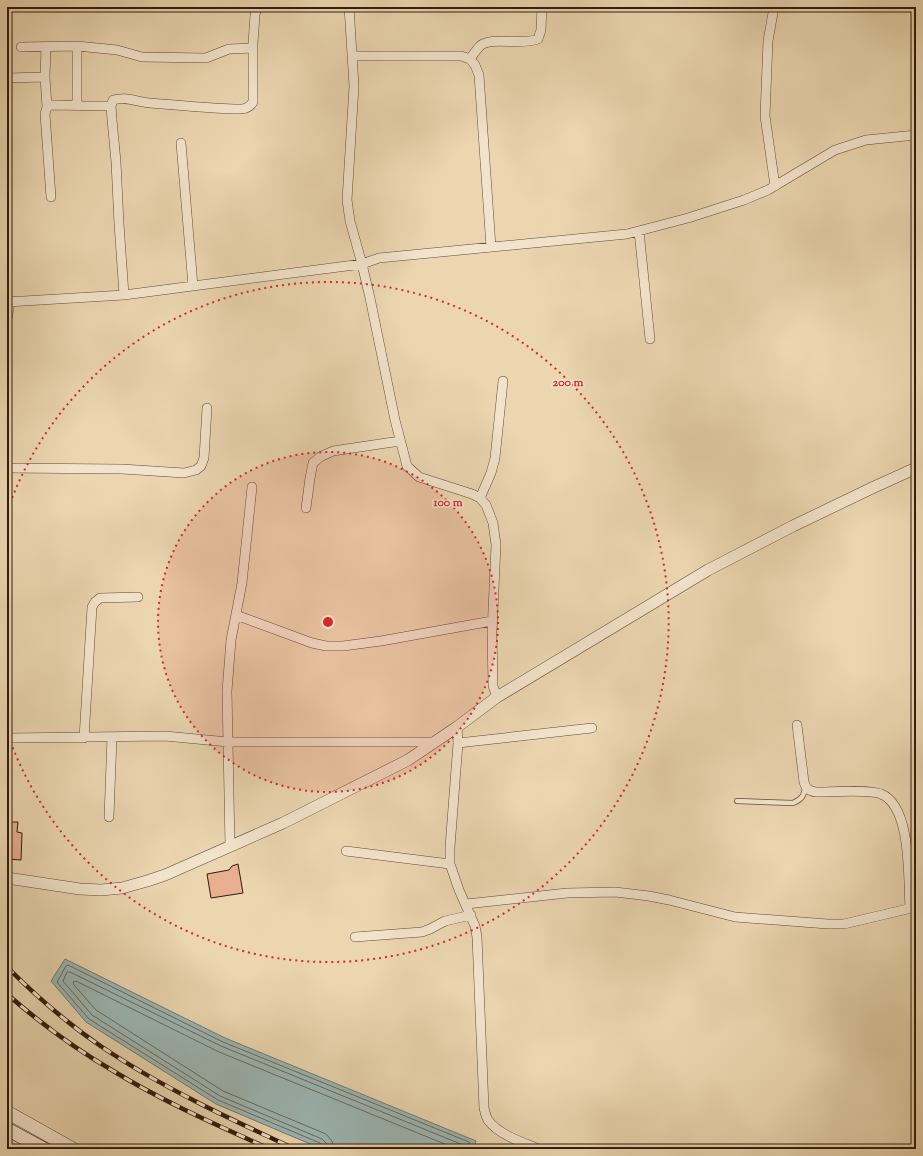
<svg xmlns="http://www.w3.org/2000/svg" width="923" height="1156" font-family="'Sorts Mill Goudy',serif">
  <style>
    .water { fill: #9cb7b5; stroke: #727971 }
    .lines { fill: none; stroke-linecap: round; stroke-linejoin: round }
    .shore { stroke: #686a60; stroke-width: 1 }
    .building { fill: #e8af90; stroke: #331c0a }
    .service-casing { stroke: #614a34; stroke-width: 6 }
    .minor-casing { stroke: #614a34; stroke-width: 10 }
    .tertiary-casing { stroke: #614a34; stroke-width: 12 }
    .secondary-casing { stroke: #331c0a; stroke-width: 14 }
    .service { stroke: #f2e4cc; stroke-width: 4.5 }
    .minor { stroke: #f2e4cc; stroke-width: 9 }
    .tertiary { stroke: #f2e4cc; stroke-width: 11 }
    .secondary { stroke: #f2e4cc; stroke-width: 13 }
    .rail-casing { stroke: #331c0a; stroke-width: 4.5 }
    .rail { stroke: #f2e4cc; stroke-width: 3; stroke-dasharray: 9; stroke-linecap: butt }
    .ring { fill: none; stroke: #d62828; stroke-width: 2; stroke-dasharray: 2 4 }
    .centre { fill: #d62828; stroke: #f2e4cc; stroke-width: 2 }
    .ring-label { font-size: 12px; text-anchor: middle; font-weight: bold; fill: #d62828; stroke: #f2e4cc; stroke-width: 3; stroke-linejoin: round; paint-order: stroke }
  </style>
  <rect width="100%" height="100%" fill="#ebd6b0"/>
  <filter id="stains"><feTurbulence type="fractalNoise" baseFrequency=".005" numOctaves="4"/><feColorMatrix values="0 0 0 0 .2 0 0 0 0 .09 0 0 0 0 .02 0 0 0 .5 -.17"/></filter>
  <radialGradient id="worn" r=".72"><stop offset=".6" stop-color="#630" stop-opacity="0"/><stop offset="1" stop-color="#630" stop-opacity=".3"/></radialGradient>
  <path class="water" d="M 65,959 L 225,1038 L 476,1141 L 473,1149 L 322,1149 L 216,1104 L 86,1022 L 51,981 Z"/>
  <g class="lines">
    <path class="shore" d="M 322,1149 L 322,1146 L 320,1143 L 218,1100 L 89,1019 L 57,982 L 66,966 L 68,965 L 223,1042 L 469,1142 L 470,1144 L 470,1149
      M 328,1149 L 326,1143 L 322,1139 L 220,1096 L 92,1015 L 63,981 L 67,972 L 70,972 L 221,1046 L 463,1145 L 465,1149
      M 334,1149 L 332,1141 L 326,1134 L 223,1091 L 96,1010 L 74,985 L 73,982 L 76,981 L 219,1052 L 457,1149"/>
  </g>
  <path class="building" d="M 9,822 L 18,822 L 17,832 L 22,833 L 21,860 L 8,859 Z
    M 238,864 L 243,893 L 211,898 L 207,874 L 229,870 L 232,866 Z"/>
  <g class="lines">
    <defs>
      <path id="service" d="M 737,801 L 793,803 C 802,799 804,796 805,787
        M 7,1142 L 12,1134"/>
      <path id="minor" d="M 349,7 L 354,86 L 347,200 L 350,221 L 362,264 L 370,298 L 395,420 L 407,466 L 419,477 L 472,494 L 480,498 L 486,505 L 493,523 L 496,545 L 492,632 L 493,686 L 497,697
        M 774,7 L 768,41 L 765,116 L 775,186
        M 77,46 L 77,105
        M 21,47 L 77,46 L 117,50 L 142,57 L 206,58 L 229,49 L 253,48
        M 46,47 L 45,77 L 47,107
        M 352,56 L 461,56 L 470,59 L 475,65 L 479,75 L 491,247
        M 470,59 C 473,55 476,50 480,46 C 491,36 521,46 538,39 L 541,30 L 542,7
        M 7,78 L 45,77
        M 181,143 L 193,286
        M 51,197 L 45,114 L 47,107 L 51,105 L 111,106
        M 639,231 L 650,339
        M 124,295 L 119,224 L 116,162 L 112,120 L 111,106 L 113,100 C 126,96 137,102 150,103 C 178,105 206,108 234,109 C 242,109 248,110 253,102 L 253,43 L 255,15 L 257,7
        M 7,302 L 124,295 L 362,264 L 379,258 L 627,234 L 688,218 L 744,200 L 768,190 L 835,150 L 866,140 L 916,135
        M 7,320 L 10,301
        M 7,468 L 122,469 L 184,473 L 196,470 L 201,466 L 204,458 L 207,408
        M 480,498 L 491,473 L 495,458 L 503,381
        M 306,508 L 310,478 L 313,463 L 320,457 L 333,451 L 400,441
        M 236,615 L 312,643 L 326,646 L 343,646 L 381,641 L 492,621
        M 797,725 L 804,782 C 806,789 809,791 816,792 C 831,792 869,789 881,794 C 912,806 908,880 910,908
        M 457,727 L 458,743 L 450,847 L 450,864 L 459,890 L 475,926 L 477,937 L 484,1108 C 485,1112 486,1117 488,1120 C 499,1135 522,1142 539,1149
        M 7,738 L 165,736 L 228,742 L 434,742
        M 84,738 L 92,607 L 95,602 L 100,598 L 138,597
        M 458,743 L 592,728
        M 109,817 L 112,737
        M 230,846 L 227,691 L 231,640 L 242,583 L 252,487
        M 346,851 L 450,864
        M 466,904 L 567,893 L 615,892 L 649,896 L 669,900 L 735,917 L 828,924 L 844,924 L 916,907
        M 355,937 L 422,932 L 430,929 L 445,921 L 471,915"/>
      <path id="tertiary" d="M 7,878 L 80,889 L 101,890 L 122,888 L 147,881 L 165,875 L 283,823 L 408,760 L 457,727 L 497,697 L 708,570 L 793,526 L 872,488 L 916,468"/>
      <path id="secondary" d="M 7,1112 L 73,1149
        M 7,1129 L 44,1149"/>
    </defs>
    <use href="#service" class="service-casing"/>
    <use href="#minor" class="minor-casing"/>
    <use href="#tertiary" class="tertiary-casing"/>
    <use href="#secondary" class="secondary-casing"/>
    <use href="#service" class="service"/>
    <use href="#minor" class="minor"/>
    <use href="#tertiary" class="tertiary"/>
    <use href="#secondary" class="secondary"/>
    <defs>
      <path id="rail" d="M 7,967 C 36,996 68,1024 102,1047 C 161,1087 230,1119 295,1149
        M 7,994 C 40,1023 77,1050 115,1072 C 164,1102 217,1125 270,1149"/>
    </defs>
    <use href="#rail" class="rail-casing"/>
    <use href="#rail" class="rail"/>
  </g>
  <circle cx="328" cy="622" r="170" fill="#d62828" fill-opacity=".12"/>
  <g class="ring">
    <circle cx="328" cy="622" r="170"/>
    <path d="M8 509A340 340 0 1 1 8 735"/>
  </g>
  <circle cx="328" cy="622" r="6" class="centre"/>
  <g class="ring-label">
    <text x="568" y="386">200 m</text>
    <text x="448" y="506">100 m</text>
  </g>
  <rect width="923" height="1156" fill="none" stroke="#ebd6b0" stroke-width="24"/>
  <rect x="8" y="8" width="907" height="1140" fill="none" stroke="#331c0a" stroke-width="2"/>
  <rect x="12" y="12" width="899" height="1132" fill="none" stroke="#331c0a"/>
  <rect width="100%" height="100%" filter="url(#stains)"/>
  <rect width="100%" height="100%" fill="url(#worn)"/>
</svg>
